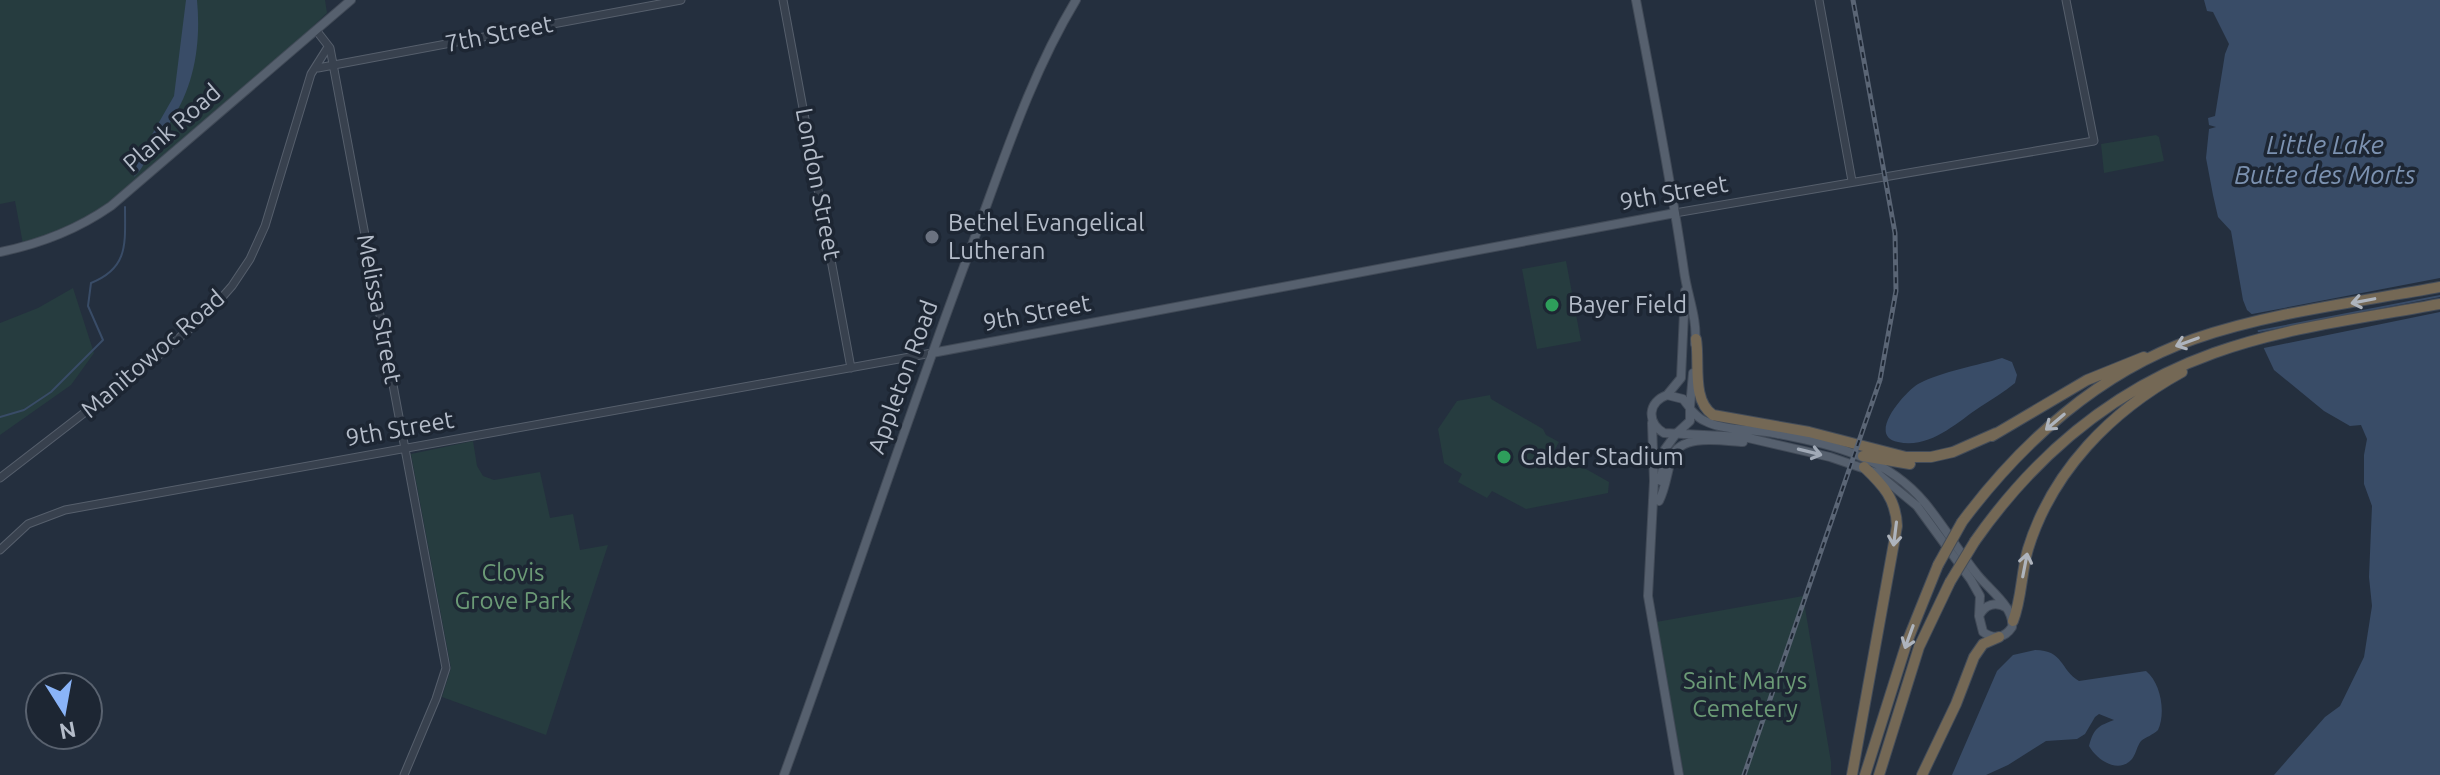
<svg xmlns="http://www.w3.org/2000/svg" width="2440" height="775" viewBox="0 0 2440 775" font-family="Ubuntu,sans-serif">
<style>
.green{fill:#263c3f}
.water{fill:#394c67}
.pier{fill:#242f3e}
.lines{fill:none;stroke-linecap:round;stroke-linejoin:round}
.stream{stroke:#394c67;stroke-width:2}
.minor-casing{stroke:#565f6c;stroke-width:9}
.major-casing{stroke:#414a57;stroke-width:10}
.highway-casing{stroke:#434c59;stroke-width:12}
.minor{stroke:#38414e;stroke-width:7}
.major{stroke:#56606e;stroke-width:8}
.highway{stroke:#746855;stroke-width:10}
.rail-casing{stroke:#5a6575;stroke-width:5}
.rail{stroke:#1d2633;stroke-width:2;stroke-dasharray:6;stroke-linecap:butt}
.highway-bridge-casing{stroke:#434c59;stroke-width:12;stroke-linecap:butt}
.highway-bridge{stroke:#746855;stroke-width:10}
.oneway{stroke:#aeb4bd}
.oneway2{stroke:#a1aab7}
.worship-dot{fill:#6b7280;stroke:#1d2633;stroke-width:3}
.leisure-dot{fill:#2e9e5b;stroke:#1d2633;stroke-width:3}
.labels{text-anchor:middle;stroke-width:7;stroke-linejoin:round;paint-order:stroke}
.street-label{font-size:24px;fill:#b4bcc9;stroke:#1d2633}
.poi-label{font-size:24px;fill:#b4bcc9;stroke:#1d2633;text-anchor:start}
.park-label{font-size:24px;fill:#6b9a76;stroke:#1d2633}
.water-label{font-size:26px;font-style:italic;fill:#7c92b1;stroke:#1d2633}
</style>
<rect width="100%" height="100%" fill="#242f3e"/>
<path class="green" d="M0,0H325L327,13L268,69L116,198L79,222L23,244L15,201L0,204Z
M2156,135L2159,137L2164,161L2104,173L2101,144Z
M1566,261L1581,341L1537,349L1522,269Z
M73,288L94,353L71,385L0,435V323L38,308Z
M1490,395L1491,399L1543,429L1546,435L1559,442L1554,451L1609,482L1608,493L1526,509L1492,491L1487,498L1458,482L1462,474L1444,463L1438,429L1457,401Z
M473,441L477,466L483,476L494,480L540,472L550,518L573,514L580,550L608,545L546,735L442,697L451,668L411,454Z
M1803,596L1831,762V775H1684L1656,622Z"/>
<path class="water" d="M186,0H197C201,42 195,85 171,121C167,128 159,133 155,140C149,152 145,167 134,177L138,159L174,96Z
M2204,0H2440V775H2274L2325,717L2340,706L2364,657L2372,606L2369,577L2372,506L2364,484V455L2367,439L2361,425L2350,426L2324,411L2274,370L2259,338L2255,317L2247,310L2243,300L2231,231L2218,217L2213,195L2206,158L2209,129L2216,127L2209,125L2208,118L2215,116L2225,54L2229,44L2213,12L2207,11Z
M2002,358L2012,362L2017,375L2015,383C2004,392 1992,399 1980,407C1956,423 1930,449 1898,442C1865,436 1907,389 1920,383C1941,372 1979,365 2002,358Z
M2035,650C2064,650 2060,670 2079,681L2146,671C2161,683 2166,713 2158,730C2153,735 2146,737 2141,741C2137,746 2136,754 2132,759C2118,775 2096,759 2089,746C2094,727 2099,726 2114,720L2099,714L2095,717L2085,734L2077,739L2046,741L2008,765L1986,775H1952L1997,671L2013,655Z"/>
<path class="pier" d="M2440,278V295L2254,331L2251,319L2247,315Z
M2440,297V312L2259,349L2254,333Z"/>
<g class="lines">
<path class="stream" d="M0,417L24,410L51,392L103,340L88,306L91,283C129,268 125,243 125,207"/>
<defs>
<path id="minor" d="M783,0L851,368
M1819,0L1852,181
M316,30L330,48L446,668L436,699L404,775
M318,68L681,0
M1675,213L2094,141L2066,0
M0,478L163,352L210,311L232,286L250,259L265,226L311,74L328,47
M0,550L28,524L65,510L932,353"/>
<path id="major" d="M1636,0C1653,90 1671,180 1684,271C1687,295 1698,319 1695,344
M0,252C40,244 78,229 111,206L351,0
M932,353L1675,213
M1667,395L1681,378L1685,291
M1690,407L1693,373
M1691,410C1695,414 1699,419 1705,421C1723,431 1757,429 1778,434C1832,444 1888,458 1925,503C1943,525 1958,550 1976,573C1987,588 2015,607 2012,627C2005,638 1994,640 1983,632L1979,616C1985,604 1996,601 2007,608
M1652,423L1654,481L1648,596L1679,775
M1677,433L1690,421V408L1683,399L1667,395C1648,402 1646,422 1664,433L1744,437L1830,457L1877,473L1917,506L1971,580L1980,596L1979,616
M1661,481L1665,449L1676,434
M1659,501C1666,487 1667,472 1672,457C1681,433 1722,441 1743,442
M784,775C848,599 906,420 972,245C1003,162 1030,76 1076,0"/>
<path id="highway" d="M1696,339C1700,362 1691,400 1713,415L1809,432L1906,457H1931L1953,452L1996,433
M1992,436L2087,380L2144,357
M1863,456L1910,464
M1962,522C2021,443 2099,372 2194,339C2273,312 2359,302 2440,287
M1975,541C2036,454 2113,389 2214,353C2286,327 2365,318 2440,304
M2013,621C2022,598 2021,573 2028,549C2052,471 2111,411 2182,372
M1852,775L1897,526C1896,499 1883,485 1864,467
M1865,775L1907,642L1938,565
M1879,775L1919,647L1950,582
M1922,775L1956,704L1974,657L1983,644L1999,637"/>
</defs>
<use href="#minor" class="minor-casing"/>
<use href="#major" class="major-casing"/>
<use href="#highway" class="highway-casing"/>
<use href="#minor" class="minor"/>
<use href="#major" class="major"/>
<use href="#highway" class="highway"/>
<defs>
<path id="rail" d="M1744,775L1880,380L1896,291L1895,233L1853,0"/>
</defs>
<use href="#rail" class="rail-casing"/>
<use href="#rail" class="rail"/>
<defs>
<path id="highway-bridge" d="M1938,565L1962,522
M1950,582L1975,541"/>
</defs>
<use href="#highway-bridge" class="highway-bridge-casing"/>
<use href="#highway-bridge" class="highway-bridge"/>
</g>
<defs><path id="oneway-shaft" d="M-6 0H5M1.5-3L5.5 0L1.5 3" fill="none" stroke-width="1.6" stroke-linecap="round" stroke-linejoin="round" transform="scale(2)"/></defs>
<g class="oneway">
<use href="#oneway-shaft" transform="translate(2363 301) rotate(169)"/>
<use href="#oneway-shaft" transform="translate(2187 342) rotate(160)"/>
<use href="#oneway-shaft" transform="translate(2055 422) rotate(140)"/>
<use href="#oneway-shaft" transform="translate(1895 534) rotate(97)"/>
<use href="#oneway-shaft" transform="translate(2025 565) rotate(-79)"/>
<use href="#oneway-shaft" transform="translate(1909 637) rotate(110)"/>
</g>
<use class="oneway2" href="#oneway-shaft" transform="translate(1810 452) rotate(14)"/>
<circle class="worship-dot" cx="932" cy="237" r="8"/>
<g class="leisure-dot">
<circle cx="1552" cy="305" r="8"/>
<circle cx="1504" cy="457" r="8"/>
</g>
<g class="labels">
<g class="street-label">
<text transform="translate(499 34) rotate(-11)" y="8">7th Street</text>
<text transform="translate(172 128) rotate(-41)" y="8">Plank Road</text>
<text transform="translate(818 184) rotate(79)" y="8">London Street</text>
<text transform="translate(1674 193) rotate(-10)" y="8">9th Street</text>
<text transform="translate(379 309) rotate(79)" y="8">Melissa Street</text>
<text transform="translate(1037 313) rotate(-11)" y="8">9th Street</text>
<text transform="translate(153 354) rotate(-41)" y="8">Manitowoc Road</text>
<text transform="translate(903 377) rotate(-70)" y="8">Appleton Road</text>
<text transform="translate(400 429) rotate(-10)" y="8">9th Street</text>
</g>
<g class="poi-label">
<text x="948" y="231">Bethel Evangelical<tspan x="948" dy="28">Lutheran</tspan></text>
<text x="1568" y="313">Bayer Field</text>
<text x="1520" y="465">Calder Stadium</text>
</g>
<g class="park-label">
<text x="513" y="581">Clovis<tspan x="513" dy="28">Grove Park</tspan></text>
<text x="1745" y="689">Saint Marys<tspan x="1745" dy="28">Cemetery</tspan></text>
</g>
<g class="water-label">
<text x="2325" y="154">Little Lake<tspan x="2325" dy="30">Butte des Morts</tspan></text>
</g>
</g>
<g transform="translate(64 711) rotate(169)"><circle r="38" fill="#1d2633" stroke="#59626f" stroke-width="2"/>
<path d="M0-6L14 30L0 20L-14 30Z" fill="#8ab4f8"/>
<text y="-12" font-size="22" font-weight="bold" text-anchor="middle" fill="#b4bcc9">N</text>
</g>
</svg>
